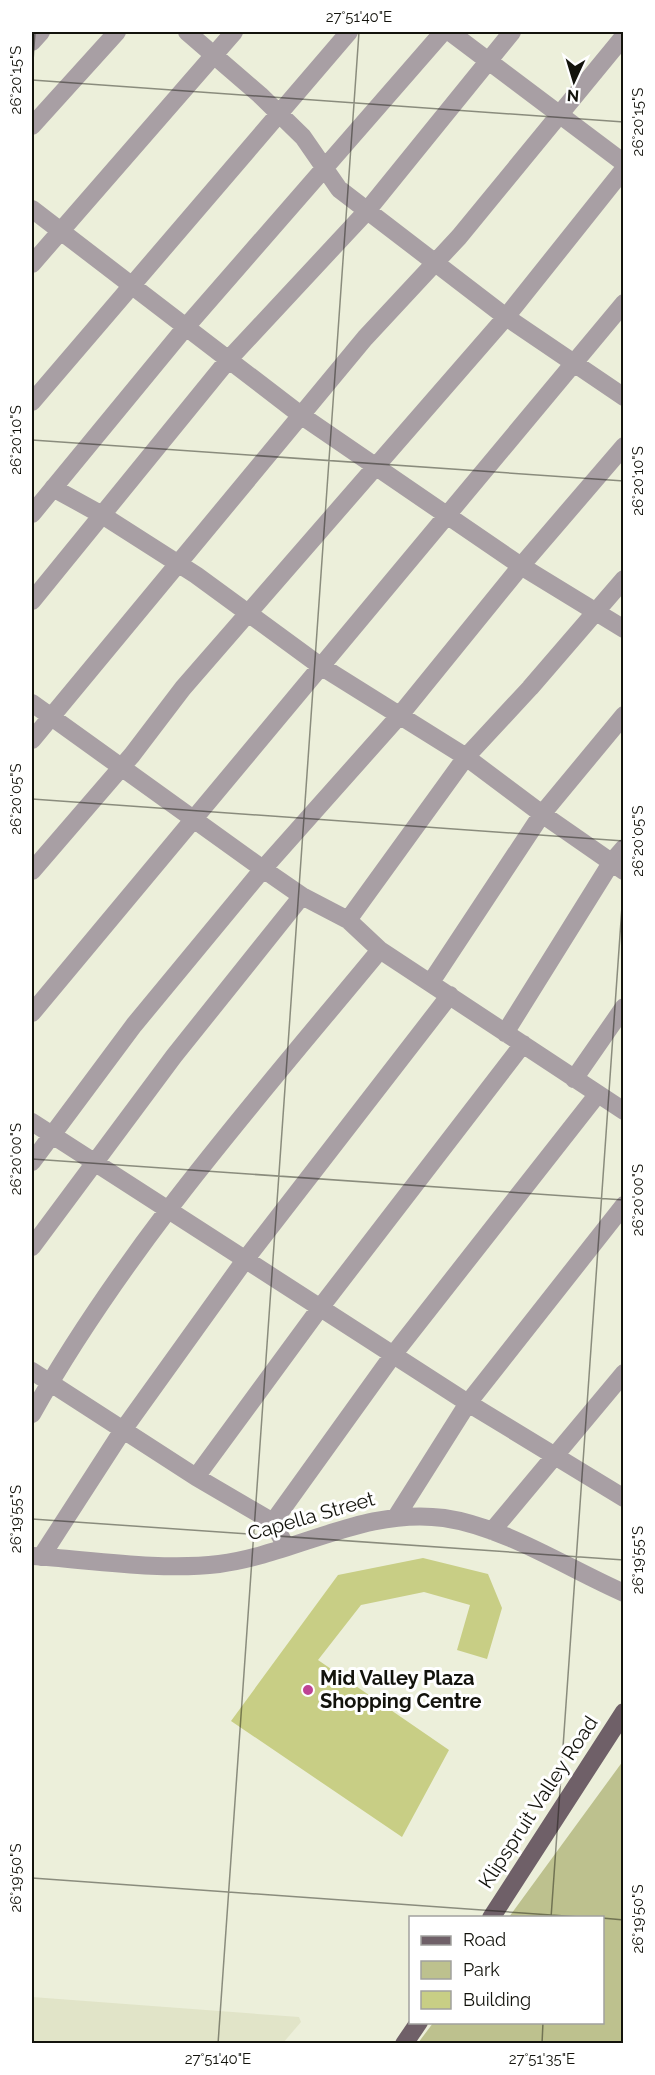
<svg xmlns="http://www.w3.org/2000/svg" width="655" height="2075" viewBox="0 0 655 2075" font-family="Raleway,sans-serif">
<style>
.built{fill:#e1e4c8}
.green{fill:#bdc18e}
.building{fill:#c8ce85}
.lines{fill:none;stroke-linecap:round;stroke-linejoin:round}
.minor{stroke:#a89fa4;stroke-width:18}
.major{stroke:#6f6068;stroke-width:18}
.ticks{fill:none;stroke:#13130c;stroke-width:1.5;stroke-opacity:0.45}
.poi-dot{fill:#be4394;stroke:#fff;stroke-width:2}
.labels{text-anchor:middle;stroke-width:6;stroke-linejoin:round;paint-order:stroke}
.street-label{font-size:20px;fill:#13130c;stroke:#fff}
.poi-label{font-size:20px;font-weight:bold;fill:#13130c;stroke:#fff;text-anchor:start}
.neatline{fill:none;stroke:#13130c;stroke-width:2}
.ticks-label{font-size:15px;text-anchor:middle;fill:#13130c}
</style>
<rect width="100%" height="100%" fill="#ecefda"/>
<path class="built" d="M32,1997L299,2017L301,2022L283,2043H32Z"/>
<path class="green" d="M623,1761V2043H418L433,2023L602,2022V1918L509,1917Z"/>
<path class="building" d="M423,1558L488,1574L502,1608L487,1659L457,1650L470,1605L424,1592L361,1605L318,1660L449,1750L402,1837L231,1721L338,1575Z"/>
<g class="lines">
<path class="minor" d="M187,32L260,95L303,137L339,189L506,317L624,397
M450,32L624,163
M32,42L41,32
M32,126L117,32
M32,209L302,416L521,566L624,629
M32,264L234,32
M32,402L349,32
M53,488L102,515L196,575L319,665L466,757L542,814L624,871
M32,514L185,328L443,32
M32,601L229,359L366,212L512,32
M32,703L263,869L302,896L348,920L380,950L624,1111
M32,740L365,338L459,237L624,36
M32,871L132,755L183,688L506,317L624,169
M348,920L466,757L530,688L624,579
M431,982L542,814L624,715
M32,1013L624,303
M505,1033L611,863L624,848
M574,1079L624,1007
M32,1122L468,1403L624,1498
M32,1162L134,1025L263,869L400,715L521,566L624,446
M32,1247L174,1056L302,896
M32,1371L196,1477L273,1522
M32,1414C127,1245 257,1099 380,950
M196,1477L320,1308L523,1044
M396,1517L468,1403L624,1205
M492,1531L624,1373
M286,1547L273,1522L393,1355L597,1095
M33,1556C92,1560 160,1571 219,1564C295,1554 365,1507 444,1518C505,1527 567,1568 624,1593
M41,1557L123,1430L245,1260L450,995"/>
<path class="major" d="M491,1918L624,1712
M404,2044L419,2022"/>
</g>
<path class="ticks" d="M32,76L35,32M32,80L624,122M32,440L624,481M32,799L624,841M32,1159L624,1200M32,1519L624,1560M32,1878L594,1918M551,1918L624,878M602,1918L624,1920M218,2044L359,32M542,2044L543,2022"/>
<circle class="poi-dot" cx="308" cy="1690" r="6"/>
<g class="labels">
<g class="street-label">
<text transform="translate(311 1516) rotate(-16)" y="7">Capella Street</text>
<text transform="translate(538 1802) rotate(-57)" y="7">Klipspruit Valley Road</text>
</g>
<g class="poi-label">
<text x="320" y="1685">Mid Valley Plaza<tspan x="320" dy="23">Shopping Centre</tspan></text>
</g>
</g>
<rect width="655" height="2075" fill="none" stroke="#ffffff" stroke-width="66"/>
<rect x="409" y="1916" width="195" height="108" fill="#ffffff" stroke="#a1a19e" stroke-width="1.5"/>
<rect x="421" y="1936" width="30" height="9" fill="#6f6068" stroke="#a1a19e" stroke-width="1.5"/>
<text x="463" y="1946" font-size="18" fill="#13130c">Road</text>
<rect x="421" y="1961" width="30" height="18" fill="#bdc18e" stroke="#a1a19e" stroke-width="1.5"/>
<text x="463" y="1976" font-size="18" fill="#13130c">Park</text>
<rect x="421" y="1991" width="30" height="18" fill="#c8ce85" stroke="#a1a19e" stroke-width="1.5"/>
<text x="463" y="2006" font-size="18" fill="#13130c">Building</text>
<g transform="translate(574 81) rotate(184)" stroke="#ffffff" stroke-width="4.5" paint-order="stroke">
<path d="M0-4.5L10 22L0 15L-10 22Z" fill="#13130c"/>
<text y="-9" font-size="16" font-weight="bold" text-anchor="middle" fill="#13130c">N</text>
</g>
<rect x="33" y="33" width="589" height="2009" class="neatline"/>
<g class="ticks-label">
<text x="359" y="22">27°51'40"E</text>
<text transform="translate(16 80) rotate(-90)" y="5">26°20'15"S</text>
<text transform="translate(638 122) rotate(-90)" y="5">26°20'15"S</text>
<text transform="translate(16 440) rotate(-90)" y="5">26°20'10"S</text>
<text transform="translate(638 481) rotate(-90)" y="5">26°20'10"S</text>
<text transform="translate(16 799) rotate(-90)" y="5">26°20'05"S</text>
<text transform="translate(638 841) rotate(-90)" y="5">26°20'05"S</text>
<text transform="translate(16 1159) rotate(-90)" y="5">26°20'00"S</text>
<text transform="translate(638 1200) rotate(-90)" y="5">26°20'00"S</text>
<text transform="translate(16 1519) rotate(-90)" y="5">26°19'55"S</text>
<text transform="translate(638 1560) rotate(-90)" y="5">26°19'55"S</text>
<text transform="translate(16 1878) rotate(-90)" y="5">26°19'50"S</text>
<text transform="translate(638 1919) rotate(-90)" y="5">26°19'50"S</text>
<text x="218" y="2064">27°51'40"E</text>
<text x="542" y="2064">27°51'35"E</text>
</g>
</svg>
